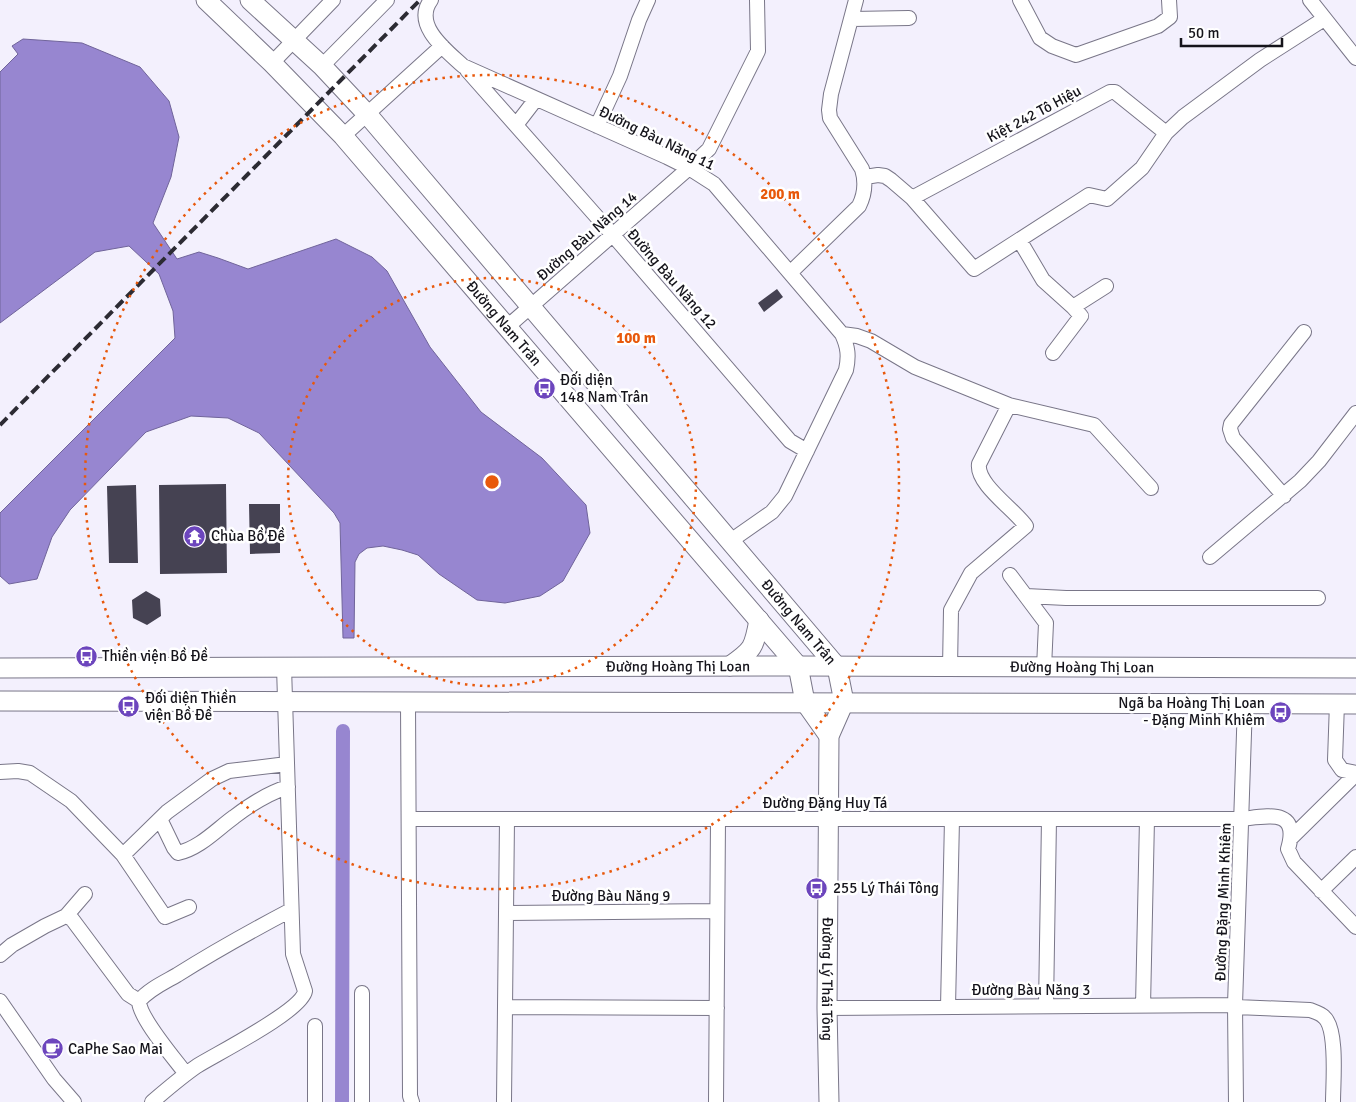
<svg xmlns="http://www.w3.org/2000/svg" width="1356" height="1102" viewBox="0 0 1356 1102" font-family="Signika,sans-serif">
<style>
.water{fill:#9786d0;stroke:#70649a}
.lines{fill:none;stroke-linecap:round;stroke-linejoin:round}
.canal{stroke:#9786d0;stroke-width:14}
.building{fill:#454252}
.street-casing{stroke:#797688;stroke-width:16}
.secondary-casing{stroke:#797688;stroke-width:21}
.street{stroke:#fff;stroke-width:14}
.secondary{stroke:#fff;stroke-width:19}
.rail{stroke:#2c2b33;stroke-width:4;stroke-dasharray:10 5;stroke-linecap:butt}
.ring{fill:none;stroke:#e8590c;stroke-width:2.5;stroke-dasharray:2.5 5}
.labels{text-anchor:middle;stroke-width:5;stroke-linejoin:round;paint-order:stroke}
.street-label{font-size:15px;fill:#15141b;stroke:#fff}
.poi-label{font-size:15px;fill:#15141b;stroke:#fff;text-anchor:start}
.centre{fill:#e8590c;stroke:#fff;stroke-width:2.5}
.ring-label{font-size:15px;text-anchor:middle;font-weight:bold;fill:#e8590c;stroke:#fff;stroke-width:5;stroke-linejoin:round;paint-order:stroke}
</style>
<rect width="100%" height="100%" fill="#f3f0fd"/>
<path class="water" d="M23,39L82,43L140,67L169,101L179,137L171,177L153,223L177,259L199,252L218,258L248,269L336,239L372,257L387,271L430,347L481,412L542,458L586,505L590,533L563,581L540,596L505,603L477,600L439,574L418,555L402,550L383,546L367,548L359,554L355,562L354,638H343L340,523L334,513L259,433L228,418L191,416L146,432L70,510L52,537L37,579L9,584L0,576V513L175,338L173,311L159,274L129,246L95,252L0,323V72L18,54L12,46Z"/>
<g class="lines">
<path class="canal" d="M342,1102L343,731"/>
</g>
<path class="building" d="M777,289L783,297L764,312L758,303Z
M226,484L227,573L160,574L159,485Z
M136,485L138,563H109L107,486Z
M249,504H280V553L250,554Z
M146,591L160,599L161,616L147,625L133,618L132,600Z"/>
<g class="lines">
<defs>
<path id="street" d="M431,0C412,25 447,51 463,66L667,157L689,168L714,184L842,334C848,347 849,356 846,370L785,496L772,512L729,542
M1020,0L1040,38L1052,46L1076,55L1158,26L1170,17L1169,0
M1310,0L1356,58
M852,19L909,18
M272,63L333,0
M322,66L387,0
M467,70L612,234L790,441L807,451
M516,125L536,99
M597,126L620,76L639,20L648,0
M343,136L442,46
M865,177L878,175L885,176L891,180L912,198L974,269L1089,195L1107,199L1142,168L1166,133L1183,117L1260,60L1324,19
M912,198L1110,92H1115L1166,133
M1020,241L1043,280L1073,307L1081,316L1053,353
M790,273L859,206C865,194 866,182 862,169L830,118L829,110L831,94L856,0
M1073,307L1106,286
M506,328L689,168L709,149L758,51L757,0
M842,334L857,336L871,341L915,367L1009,405L1094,425L1151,488
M1284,496L1233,438L1230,429L1231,424L1304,332
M1210,557L1300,481L1319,461L1356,413
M1010,575L1046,623L1044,668
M1026,596L1066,598H1318
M950,668L951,610L971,573L1026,526C1014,509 976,484 979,464L1009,405
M408,702L410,1096L412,1102
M1337,703L1335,760L1342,770L1356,773
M0,772L18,771L30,773L71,801L123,855L165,917L189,907
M160,819L174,848L178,853C200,848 216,830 234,817C251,804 268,793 288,787
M409,819H1242C1268,816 1300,808 1288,849L1294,862L1356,927
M1291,838L1356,774
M123,855L167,812L212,779L229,771L287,764
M1321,891L1356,857
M506,913L717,911
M66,916L85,894
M0,955L12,945L45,926L66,916L72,919L128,994L139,1001
M0,1001L54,1079L74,1102
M1046,1006L1049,819
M1143,1006L1147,819
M505,1007L717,1008
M948,1007L952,819
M1236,1007L1310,1010C1315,1012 1320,1013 1324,1017C1338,1029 1333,1083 1333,1102
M827,1008L1235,1005
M186,1074C175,1059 139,1018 139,1001C149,989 165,982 177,975C215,951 253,930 291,910
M152,1102C166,1090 181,1077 197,1066C216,1054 302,1011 305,991L293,954L284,667
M315,1102V1026
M362,1102V993
M504,1102L507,819
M716,1102L718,819
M1236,1102L1235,1005L1245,703"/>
<g id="secondary">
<path id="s1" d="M206,0L272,63L343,136L798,666L805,702L829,736"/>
<path id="s2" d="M250,0L322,66L367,114L837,667L844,702L829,736L827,1008L829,1102"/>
<path d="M730,666C753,650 754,648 759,620"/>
<path id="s3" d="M0,668L798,666L1356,668"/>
<path d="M0,701L1356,704"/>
</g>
</defs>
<use href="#street" class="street-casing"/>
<use href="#secondary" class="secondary-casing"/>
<use href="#street" class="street"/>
<use href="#secondary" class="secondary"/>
<path class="rail" d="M0,425L420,0"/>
</g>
<g class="ring">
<circle cx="492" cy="482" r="204"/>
<circle cx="492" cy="482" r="407"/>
</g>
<defs>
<symbol id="bus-disc" viewBox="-11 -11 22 22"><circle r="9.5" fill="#6c45bd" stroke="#fff"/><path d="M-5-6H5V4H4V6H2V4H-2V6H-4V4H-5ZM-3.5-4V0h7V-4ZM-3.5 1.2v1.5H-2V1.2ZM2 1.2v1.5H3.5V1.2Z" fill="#fff"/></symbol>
<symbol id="temple-disc" viewBox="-11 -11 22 22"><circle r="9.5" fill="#6c45bd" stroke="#fff"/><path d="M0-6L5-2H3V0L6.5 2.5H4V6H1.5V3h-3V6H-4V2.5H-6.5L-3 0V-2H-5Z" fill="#fff"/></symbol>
<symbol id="cafe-disc" viewBox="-11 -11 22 22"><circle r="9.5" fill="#6c45bd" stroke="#fff"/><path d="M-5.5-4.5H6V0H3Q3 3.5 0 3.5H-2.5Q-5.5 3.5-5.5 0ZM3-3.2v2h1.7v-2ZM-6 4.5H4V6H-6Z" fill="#fff"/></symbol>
</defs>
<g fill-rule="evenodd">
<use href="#bus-disc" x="532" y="376" width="25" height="25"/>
<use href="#temple-disc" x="182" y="524" width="25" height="25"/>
<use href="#bus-disc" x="74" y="644" width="25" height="25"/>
<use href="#bus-disc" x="116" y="694" width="25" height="25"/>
<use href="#bus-disc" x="1268" y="700" width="25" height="25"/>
<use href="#bus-disc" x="804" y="876" width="25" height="25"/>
<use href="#cafe-disc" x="40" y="1036" width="25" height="25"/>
</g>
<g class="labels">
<g class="street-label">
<text transform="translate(1034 114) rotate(-28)" y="5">Kiệt 242 Tô Hiệu</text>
<text transform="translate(657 138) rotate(26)" y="5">Đường Bàu Năng 11</text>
<text transform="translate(587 236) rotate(-41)" y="5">Đường Bàu Năng 14</text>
<text transform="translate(672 279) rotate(49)" y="5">Đường Bàu Năng 12</text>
<text dy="5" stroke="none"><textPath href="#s1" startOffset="440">Đường Nam Trân</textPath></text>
<text dy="5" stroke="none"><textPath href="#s2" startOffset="830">Đường Nam Trân</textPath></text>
<text dy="5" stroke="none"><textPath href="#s3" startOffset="678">Đường Hoàng Thị Loan</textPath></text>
<text dy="5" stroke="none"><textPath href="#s3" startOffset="1082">Đường Hoàng Thị Loan</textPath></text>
<text x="825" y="808">Đường Đặng Huy Tá</text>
<text x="611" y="901">Đường Bàu Năng 9</text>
<text transform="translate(1223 902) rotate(-88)" y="5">Đường Đặng Minh Khiêm</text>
<text dy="5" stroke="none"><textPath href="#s2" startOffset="1205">Đường Lý Thái Tông</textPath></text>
<text x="1031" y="995">Đường Bàu Năng 3</text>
</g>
<g class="poi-label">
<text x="560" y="385">Đối diện<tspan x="560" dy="17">148 Nam Trân</tspan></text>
<text x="211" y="541">Chùa Bồ Đề</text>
<text x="102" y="661">Thiền viện Bồ Đề</text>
<text x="145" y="703">Đối diện Thiền<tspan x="145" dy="17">viện Bồ Đề</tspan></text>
<text x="1265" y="708" text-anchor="end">Ngã ba Hoàng Thị Loan<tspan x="1265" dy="17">- Đặng Minh Khiêm</tspan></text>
<text x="833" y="893">255 Lý Thái Tông</text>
<text x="68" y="1054">CaPhe Sao Mai</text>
</g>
</g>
<circle cx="492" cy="482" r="8" class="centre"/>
<g class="ring-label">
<text x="780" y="199">200 m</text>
<text x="636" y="343">100 m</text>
</g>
<path d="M1181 38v8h101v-8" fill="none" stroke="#15141b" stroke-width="2.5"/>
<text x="1188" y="38" font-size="15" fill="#15141b" stroke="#ffffff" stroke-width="4" paint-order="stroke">50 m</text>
</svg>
